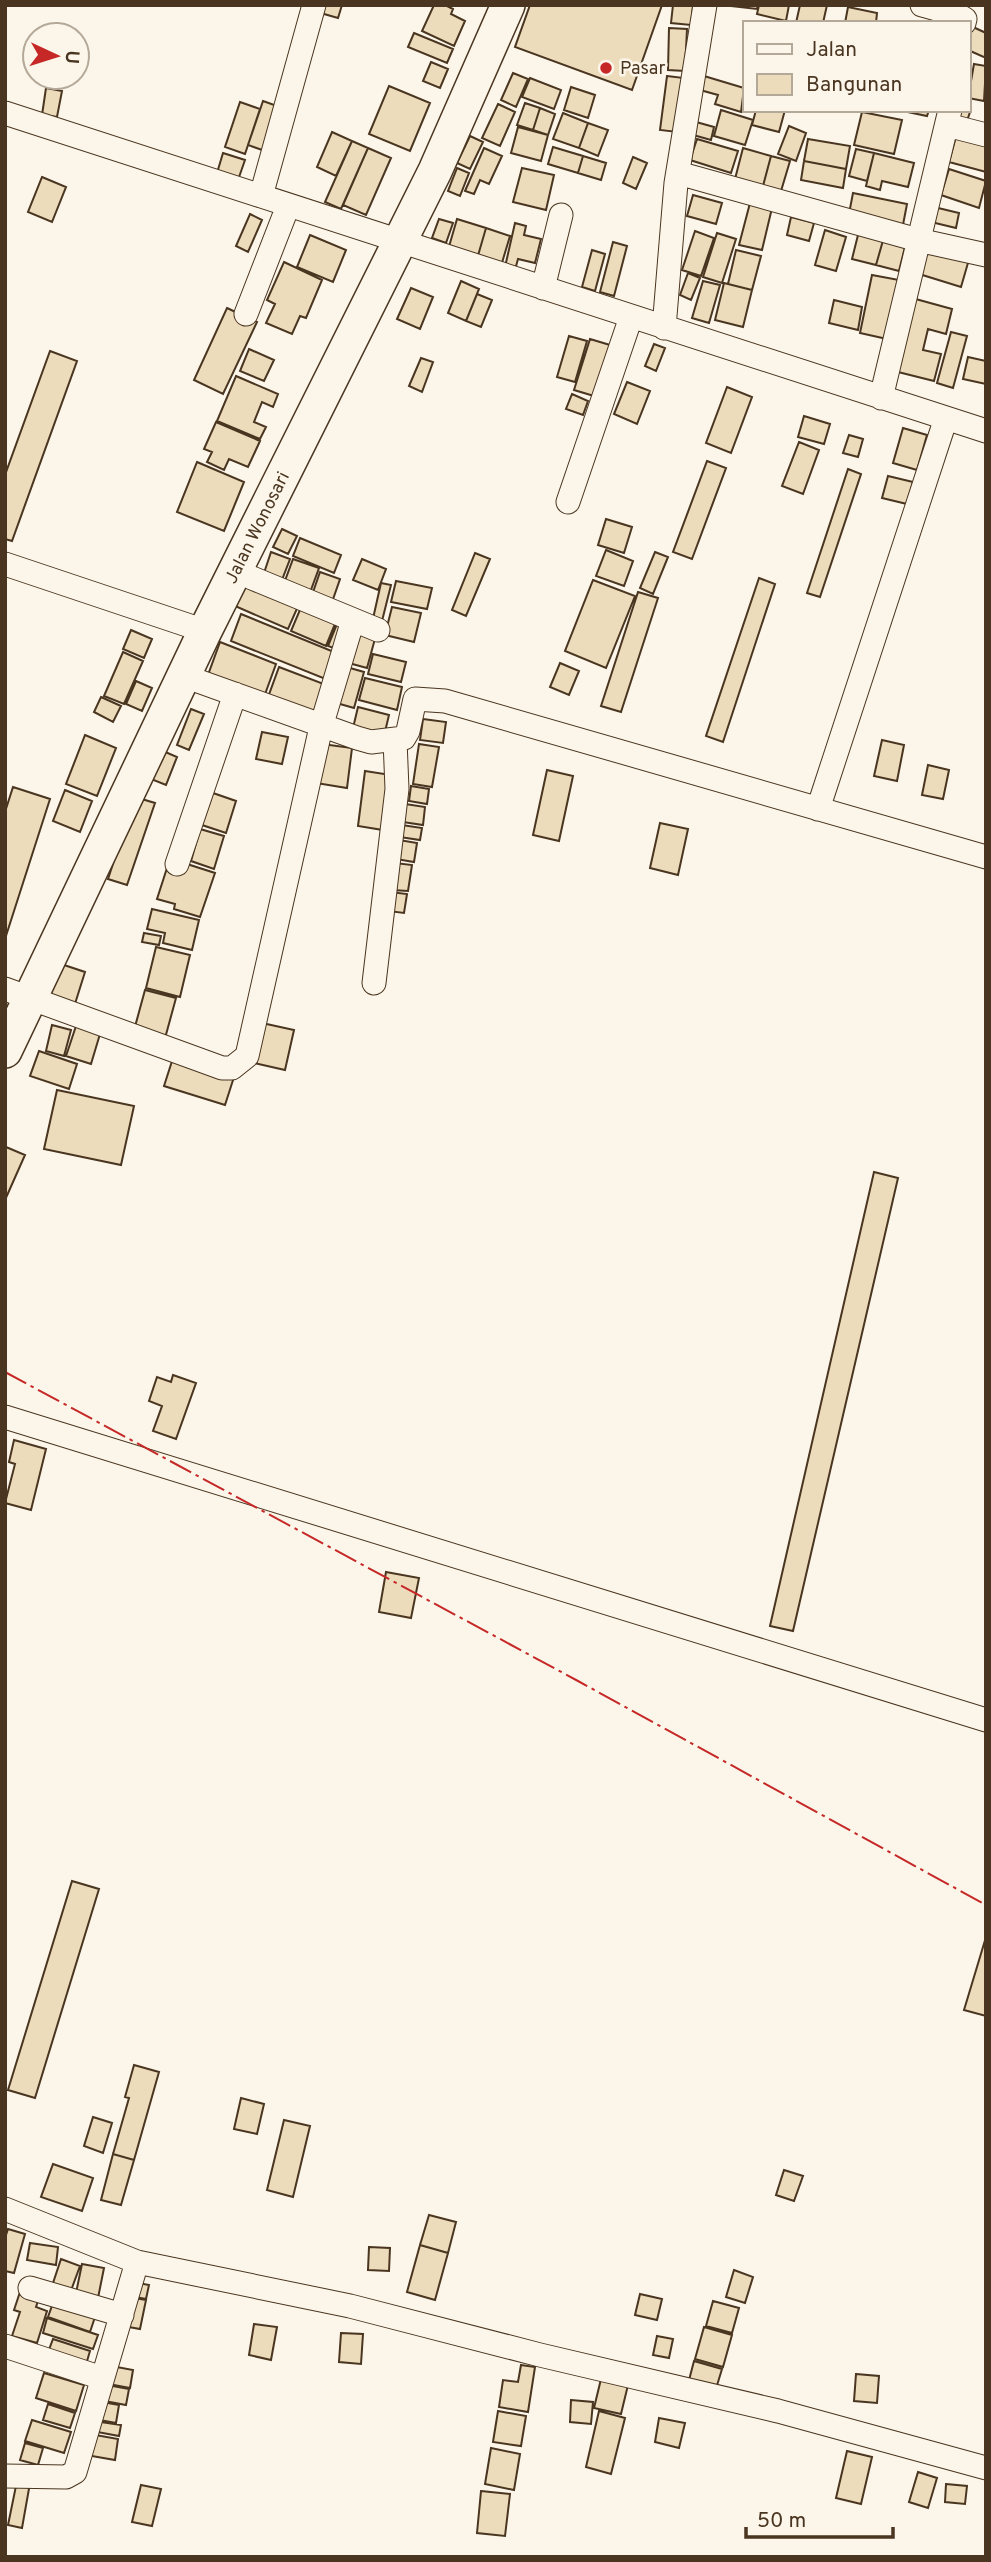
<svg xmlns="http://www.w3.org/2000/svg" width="991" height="2562" viewBox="0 0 991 2562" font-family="Overpass,sans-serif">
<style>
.building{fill:#ecdcbc;stroke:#4a3520;stroke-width:2}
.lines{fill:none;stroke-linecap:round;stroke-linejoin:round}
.minor-casing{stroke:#4a3520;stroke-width:25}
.highway-casing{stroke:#4a3520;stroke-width:36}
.minor{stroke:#fbf6e9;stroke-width:23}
.highway{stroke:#fbf6e9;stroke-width:33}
.power{stroke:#c62828;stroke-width:2;stroke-dasharray:24 5 3.5 5;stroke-linecap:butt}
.poi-dot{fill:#c62828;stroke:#fbf6e9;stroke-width:2.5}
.labels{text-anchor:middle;stroke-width:5;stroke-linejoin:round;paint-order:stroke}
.poi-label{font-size:18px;fill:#4a3520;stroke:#fbf6e9;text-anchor:start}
.street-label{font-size:18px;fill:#4a3520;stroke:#fbf6e9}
</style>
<rect width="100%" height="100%" fill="#fbf6e9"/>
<path class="building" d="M319,5H342L338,18L317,12Z
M434,5H445L453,9L451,14L465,21L454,46L422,31Z
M530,5H662L632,90L515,47Z
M673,5L693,6L691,25L671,23Z
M722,5H758L757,9Z
M759,5H789L786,21L757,14Z
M800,5H827L823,23H796Z
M848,7L877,13L876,23H845Z
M973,27L986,33V58L968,50V39Z
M669,28L687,29L685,71L668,70Z
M414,33L453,49L447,63L408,47Z
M431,62L448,69L440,88L423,81Z
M974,64L986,66L984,101L968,98Z
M513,73L528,79L516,107L501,100Z
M667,76L684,78L677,132L660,130Z
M704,76L744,88L741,112L715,104L718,95L700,90Z
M530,78L561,90L554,109L522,97Z
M389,86L430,103L410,151L369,134Z
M571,87L595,95L588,118L564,110Z
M46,88L62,91L57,117L42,115Z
M263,101L280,107L265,151L248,145Z
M240,102L260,109L245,154L225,147Z
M525,103L540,108L533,130L517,125Z
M498,104L515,112L500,146L482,138Z
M540,108L555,114L548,135L533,130Z
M721,110L753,120L745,145L714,136Z
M756,110H785L779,132L752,125Z
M898,110H929L927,116Z
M953,110L970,112L966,124Z
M862,112L902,120L894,154L854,145Z
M563,113L588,123L579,148L553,139Z
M689,120L714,127L711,140L686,133Z
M588,123L608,130L598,156L579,148Z
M789,126L806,133L796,161L778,154Z
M518,127L548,135L541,161L511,153Z
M332,132L352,141L336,176L317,167Z
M957,133L986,140V172L949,162Z
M470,136L483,142L470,169L457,163Z
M697,139L738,151L731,173L690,160Z
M808,139L850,146L846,169L804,161Z
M352,141L368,148L341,209L325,202Z
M553,147L583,156L578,173L548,164Z
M368,148L391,158L366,215L343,205Z
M484,148L502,156L489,184L480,180L474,194L465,191Z
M743,148L771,156L763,186L735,179Z
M856,149L874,153L867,181L849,176Z
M223,153L245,160L238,180L217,173Z
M874,153L914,163L908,187L882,181L880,190L866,186Z
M583,156L606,163L601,180L578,173Z
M771,156L790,161L781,191L763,186Z
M633,157L647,163L636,189L623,183Z
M804,161L846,169L843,188L801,180Z
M457,168L469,173L460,196L448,191Z
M522,168L554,175L546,210L513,202Z
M949,169L986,181L979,208L941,195Z
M42,177L66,187L52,222L28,212Z
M853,193L907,204L902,230L848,219Z
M693,195L722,203L716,224L687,216Z
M750,203L772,208L762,250L739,245Z
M934,207L959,213L956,228L931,222Z
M250,214L262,220L248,252L236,246Z
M791,217L814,223L809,241L787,235Z
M439,219L453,223L446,243L432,238Z
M457,219L486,228L477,259L448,250Z
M515,223L526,226L524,235L541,239L535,263L518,259L515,270L505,267Z
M486,228L510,236L501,266L477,259Z
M825,230L846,237L836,271L815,265Z
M695,231L714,238L701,276L682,270Z
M859,231L884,237L876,265L852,259Z
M717,233L736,239L722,283L703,277Z
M310,235L346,250L333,282L297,267Z
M884,237L906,243L899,271L876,265Z
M613,242L627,246L614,296L600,292Z
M925,242L970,256L961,287L916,273Z
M592,250L605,254L595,291L582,287Z
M736,250L761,256L752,290L728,284Z
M284,262L322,280L306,318L300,316L292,334L266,323L275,304L267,300Z
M688,273L700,278L691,300L680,295Z
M872,275L899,280L887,339L860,333Z
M461,281L479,289L466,321L448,313Z
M703,281L720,285L709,323L692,318Z
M724,283L752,290L743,327L715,320Z
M411,288L433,297L420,329L397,319Z
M477,294L492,300L481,327L466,321Z
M912,298L952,309L946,334L928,329L923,350L941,354L934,381L894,371Z
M834,300L862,307L858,330L829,323Z
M227,308L257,322L223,394L194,380Z
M951,332L967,336L953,388L937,383Z
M569,336L587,341L575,382L557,377Z
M590,339L610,345L594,396L574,390Z
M654,344L665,348L656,371L645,366Z
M249,349L274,360L264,381L240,371Z
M50,351L77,361L12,541L5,539V475Z
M968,357L986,361V384L963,379Z
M421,358L433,362L422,392L409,386Z
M236,376L278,394L273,407L262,402L254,422L266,427L260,439L217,421Z
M627,382L650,391L637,424L614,414Z
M727,387L752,397L731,453L706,443Z
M572,394L588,401L583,415L566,409Z
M804,416L830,424L824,444L798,437Z
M216,422L260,441L248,467L229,459L224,470L207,462L212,452L204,449Z
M903,428L927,435L917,470L893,463Z
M849,435L863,439L858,457L843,453Z
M799,442L819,450L803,494L782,486Z
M707,461L726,468L692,559L673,552Z
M197,462L244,482L224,531L177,512Z
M848,469L861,474L820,597L807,593Z
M888,476L913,482L907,504L882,498Z
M606,519L632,527L624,553L598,545Z
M282,529L297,536L288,554L273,547Z
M300,538L341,555L334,573L293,556Z
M606,550L633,561L624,586L596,576Z
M271,552L290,559L280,585L262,579Z
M655,552L668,557L653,594L640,588Z
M475,553L490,559L466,616L452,610Z
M293,559L319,568L308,598L282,589Z
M362,559L386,569L378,590L353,580Z
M320,572L340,579L331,605L311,598Z
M759,578L775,584L723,742L706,736Z
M593,580L635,596L606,668L565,651Z
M246,581L299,604L288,629L235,606Z
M396,581L432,588L427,609L391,602Z
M381,583L391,585L381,625L372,623Z
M638,592L658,598L621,712L601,706Z
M302,605L337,619L326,646L291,631Z
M392,607L421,613L414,642L385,635Z
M241,614L339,654L328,680L231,641Z
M339,619L350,624L339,650L328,646Z
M354,629L376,635L367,668L345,662Z
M131,630L152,639L144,658L123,649Z
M220,642L276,664L264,697L208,675Z
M123,652L143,661L124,704L104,696Z
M373,654L406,662L401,682L368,674Z
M560,663L579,671L569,695L550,687Z
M343,666L364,672L354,708L333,702Z
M279,667L329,686L317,718L267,700Z
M365,678L402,687L397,710L359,700Z
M136,681L152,688L142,711L126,704Z
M101,697L121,706L113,722L94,712Z
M358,707L389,715L384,736L353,728Z
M191,709L204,714L189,750L177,745Z
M423,719L446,722L443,743L420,740Z
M262,732L288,737L282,764L256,759Z
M85,735L116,748L97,796L66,784Z
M882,740L904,745L897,781L874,776Z
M322,744L352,748L347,788L316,783Z
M419,744L439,747L432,787L413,784Z
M163,751L177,757L166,785L151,779Z
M928,765L949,770L943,799L922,795Z
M547,770L573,776L559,841L533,835Z
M365,771L391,775L383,830L358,826Z
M411,786L429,789L427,804L409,801Z
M13,787L50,799L5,939V812Z
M65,790L92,801L80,832L53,821Z
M213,793L236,801L226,833L202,825Z
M135,797L155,803L127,885L108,879Z
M399,803L425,807L423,825L396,821Z
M660,823L688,829L678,875L650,868Z
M395,824L422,828L420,840L393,836Z
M200,829L224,836L214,869L191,861Z
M399,840L417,843L414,862L396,859Z
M395,863L412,865L408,891L392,890Z
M187,864L215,873L200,917L174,909L175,904L157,899L167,868L184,873Z
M390,892L407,894L404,913L388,911Z
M152,909L199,920L192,950L163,943L165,933L147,929Z
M144,933L161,936L159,945L142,942Z
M156,947L190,955L180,997L146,988Z
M58,963L85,972L74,1007L47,998Z
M145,990L176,998L164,1042L133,1034Z
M262,1023L294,1030L285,1070L254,1063Z
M52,1025L71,1030L64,1056L46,1051Z
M76,1026L100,1034L91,1064L66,1056Z
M39,1051L77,1064L69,1089L30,1076Z
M173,1058L234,1077L225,1105L164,1086Z
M57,1090L134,1106L121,1165L44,1149Z
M6,1147L25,1155L5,1200V1149Z
M874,1172L898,1178L793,1631L770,1626Z
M173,1375L196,1383L176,1439L153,1431L162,1406L149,1401L157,1377L171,1382Z
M14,1440L46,1449L31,1510L5,1503L15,1464L9,1462Z
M386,1572L419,1578L411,1618L379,1612Z
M72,1881L99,1889L35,2098L8,2090Z
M986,1937V2016L964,2010Z
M134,2065L159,2072L134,2160L113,2154L129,2098L125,2097Z
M241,2098L264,2104L257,2134L234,2129Z
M93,2117L112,2123L103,2153L84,2146Z
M284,2120L310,2126L293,2197L267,2190Z
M113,2154L134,2160L121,2205L101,2200Z
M53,2164L93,2178L82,2211L41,2197Z
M784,2170L803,2176L794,2201L776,2195Z
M429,2215L456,2222L448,2253L420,2245Z
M8,2229L25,2234L14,2273L5,2271V2238Z
M30,2243L58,2247L56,2265L27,2260Z
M420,2245L448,2253L435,2300L407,2292Z
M369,2247L390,2248L389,2271L368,2270Z
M61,2259L80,2266L69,2296L51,2289Z
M82,2264L104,2268L98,2298L76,2293Z
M734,2270L753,2277L745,2303L726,2297Z
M133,2282L149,2285L146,2299L130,2296Z
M21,2289L40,2295L36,2307L47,2311L37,2343L12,2336L20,2312L14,2310Z
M640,2294L662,2299L657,2320L635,2315Z
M129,2297L146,2300L140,2329L123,2326Z
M713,2301L739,2308L732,2333L706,2326Z
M53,2303L95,2317L90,2332L48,2317Z
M47,2318L98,2335L93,2349L43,2333Z
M254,2324L277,2327L271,2360L249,2355Z
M704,2327L732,2335L723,2367L695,2359Z
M341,2333L363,2334L361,2364L339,2362Z
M657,2336L673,2339L669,2358L653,2355Z
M53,2339L90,2351L85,2368L47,2355Z
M694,2361L722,2369L715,2392L688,2384Z
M106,2365L133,2370L130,2388L103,2383Z
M521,2365L535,2367L528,2412L499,2407L503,2380L518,2382Z
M44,2373L84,2385L76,2411L36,2398Z
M856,2374L879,2376L877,2403L854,2401Z
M601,2379L628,2385L621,2414L594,2408Z
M102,2384L129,2389L126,2405L99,2400Z
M571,2400L593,2402L591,2424L570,2422Z
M97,2401L119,2405L116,2423L94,2419Z
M48,2404L75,2413L70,2428L43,2420Z
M498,2411L526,2416L521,2446L493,2442Z
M599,2411L625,2418L611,2474L586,2467Z
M659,2418L685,2423L679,2448L655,2442Z
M32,2420L71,2432L64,2453L25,2441Z
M94,2421L121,2425L119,2436L92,2431Z
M90,2434L118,2439L115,2460L86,2455Z
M25,2443L43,2448L38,2465L20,2460Z
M491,2448L520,2454L514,2490L485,2484Z
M847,2451L872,2457L861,2504L836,2498Z
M918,2472L937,2478L928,2508L909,2502Z
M17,2481L30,2483L22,2528L8,2525Z
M946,2484L967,2486L965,2504L945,2502Z
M141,2485L161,2489L152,2526L132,2522Z
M481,2491L510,2494L505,2536L477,2533Z"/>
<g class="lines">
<defs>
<path id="minor" d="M922,5L958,15L965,19L964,23
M5,113L986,431
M947,125L986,135
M678,173L918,240L986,255
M261,196L314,5
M543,288L561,215
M246,314L288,206
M664,328L676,183L705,5
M881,398L950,110
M568,502L631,317
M5,564L205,631
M235,569L252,578L378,630
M184,676L357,738L371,742L404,738L408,731L415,699L445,701L986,857
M818,809L946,418
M177,864L235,694
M374,983L397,789L395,740
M5,989L222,1068H232L247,1056L321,727L353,620
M5,1417L986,1720
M5,2209L137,2262L350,2306L540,2355L778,2411L986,2468
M30,2288L122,2315
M5,2346L102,2378
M5,2476L66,2477L75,2472L137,2262"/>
<g id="highway">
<path id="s1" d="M5,1051L205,631L435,171L508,5"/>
</g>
</defs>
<use href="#minor" class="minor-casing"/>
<use href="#highway" class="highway-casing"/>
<use href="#minor" class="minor"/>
<use href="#highway" class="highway"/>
<path class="power" d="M5,1372L578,1681L986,1905"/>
</g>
<circle class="poi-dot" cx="606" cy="68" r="7"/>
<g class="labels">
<g class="poi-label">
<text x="620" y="74">Pasar</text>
</g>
<g class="street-label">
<text dy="6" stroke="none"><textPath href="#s1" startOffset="581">Jalan Wonosari</textPath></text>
</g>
</g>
<rect width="991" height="2562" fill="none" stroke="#4a3520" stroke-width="14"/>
<rect x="743" y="21" width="228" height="91" fill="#fbf6e9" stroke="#b4a999" stroke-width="2"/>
<rect x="757" y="44" width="35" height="10" fill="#fbf6e9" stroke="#b4a999" stroke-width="2"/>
<text x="806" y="56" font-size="21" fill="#4a3520">Jalan</text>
<rect x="757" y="74" width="35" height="21" fill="#ecdcbc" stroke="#b4a999" stroke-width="2"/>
<text x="806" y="91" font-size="21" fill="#4a3520">Bangunan</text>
<g transform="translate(56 56) rotate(94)"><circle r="33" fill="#fbf6e9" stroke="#b4a999" stroke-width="2"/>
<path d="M0-5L12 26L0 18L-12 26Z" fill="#c62828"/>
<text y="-10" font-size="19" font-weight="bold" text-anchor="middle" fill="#4a3520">U</text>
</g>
<path d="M746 2527v10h147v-10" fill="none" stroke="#4a3520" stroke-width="3.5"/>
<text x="757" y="2527" font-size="21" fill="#4a3520" stroke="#fbf6e9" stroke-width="5" paint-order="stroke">50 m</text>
</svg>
